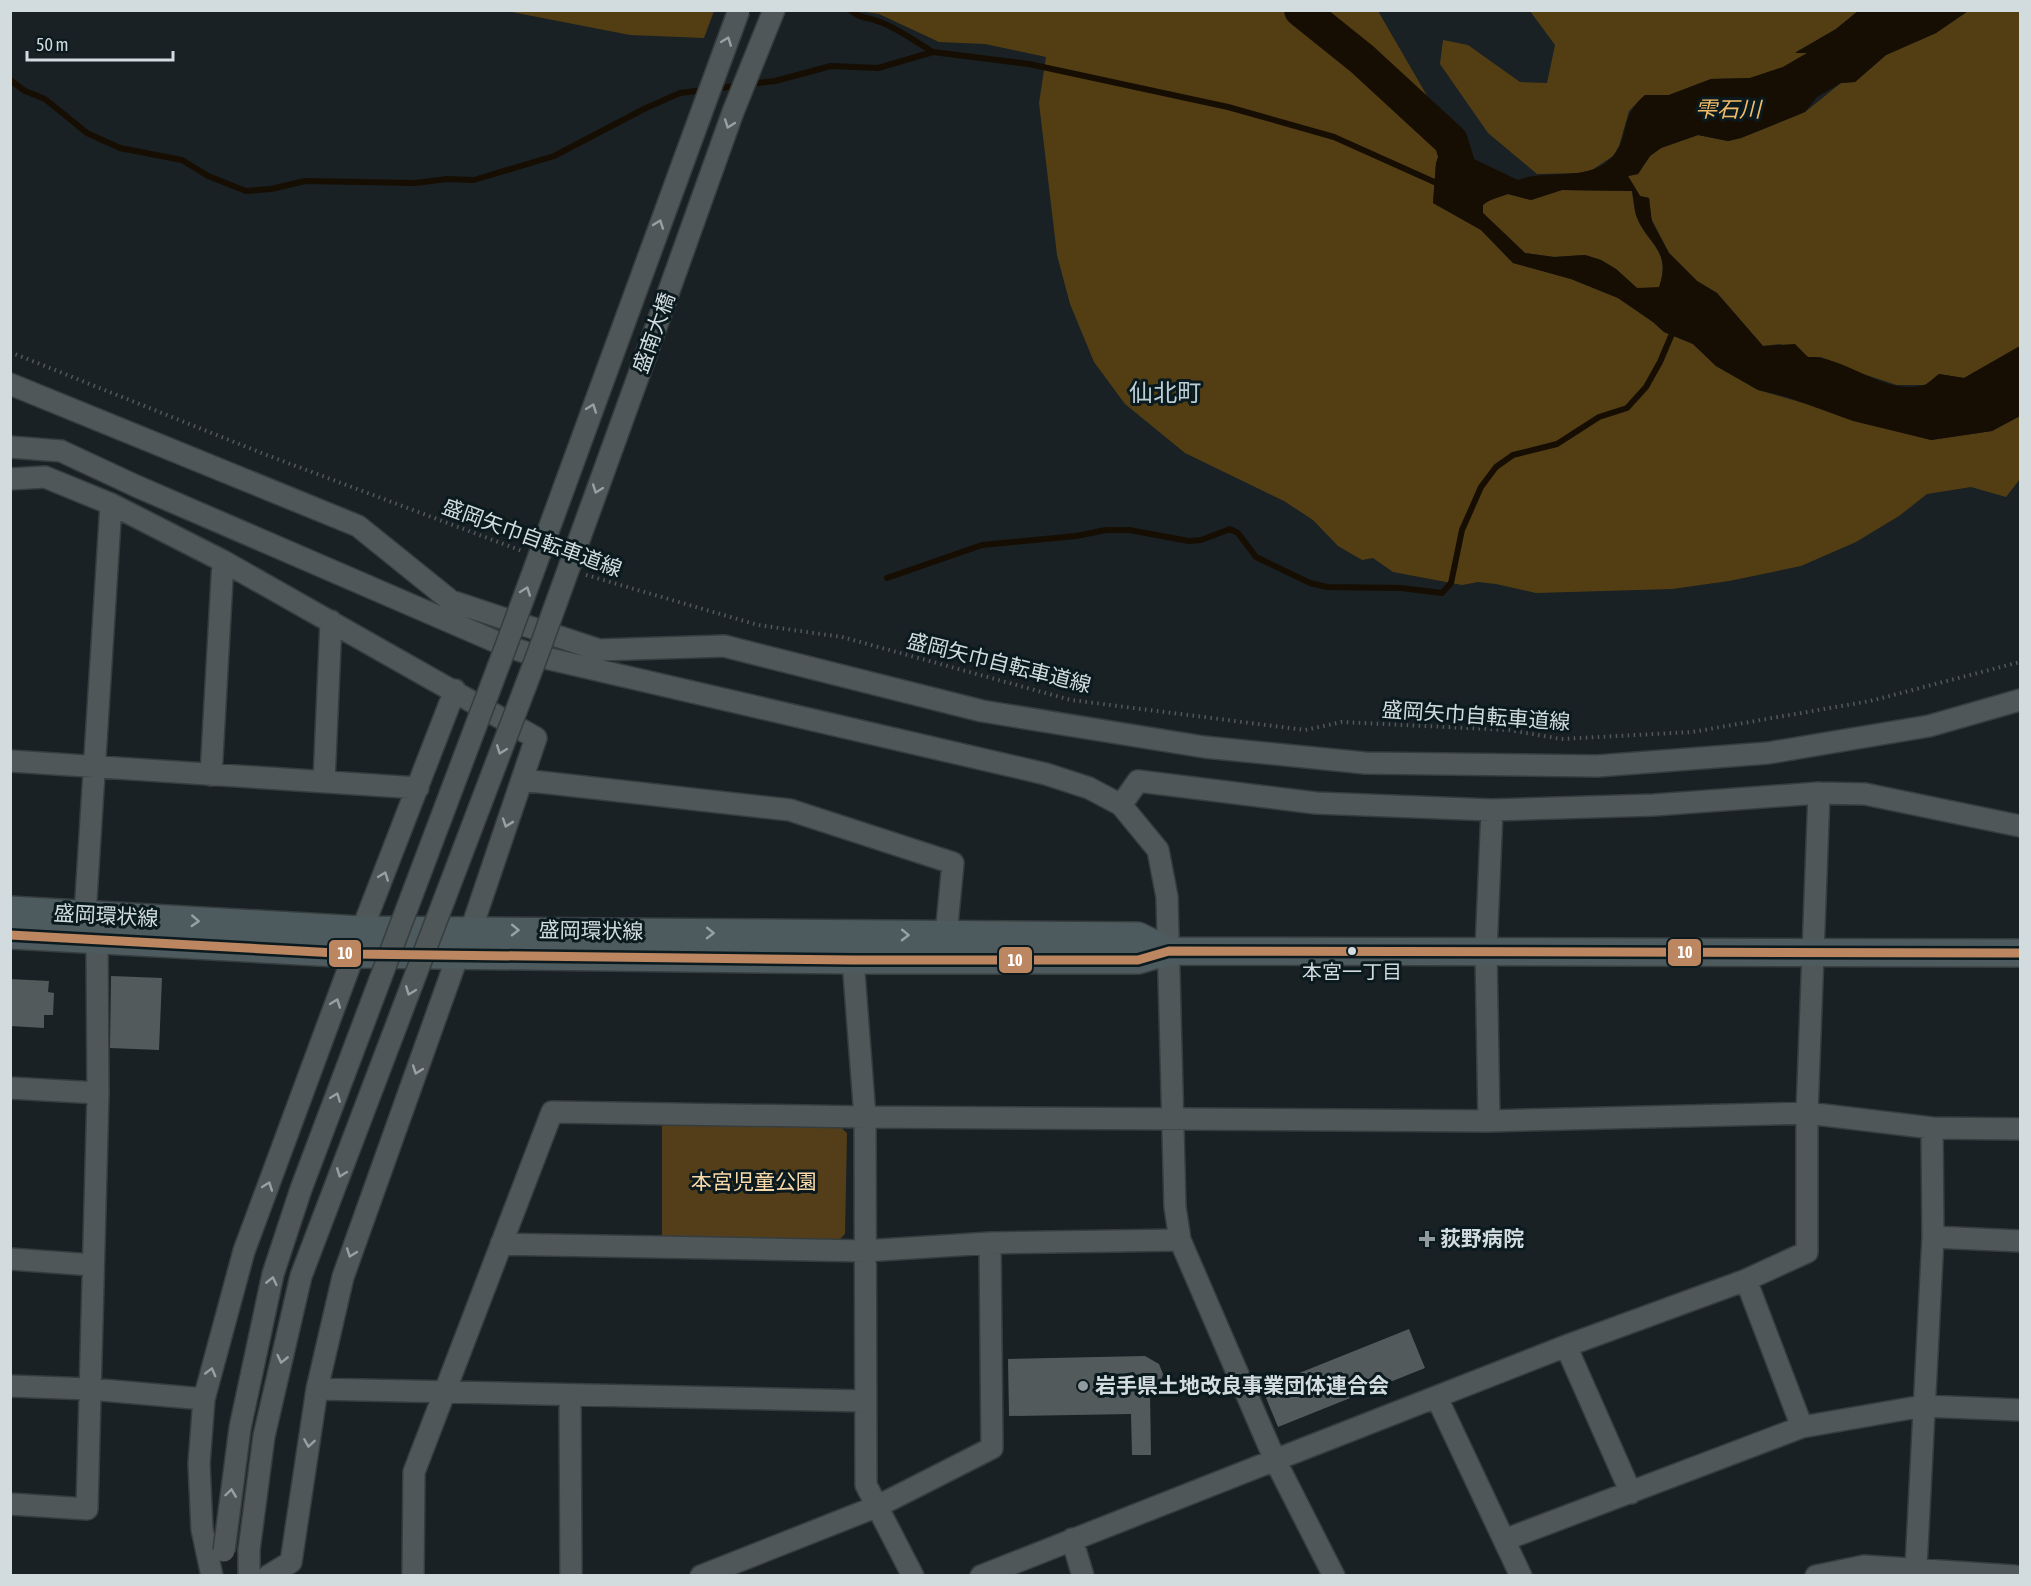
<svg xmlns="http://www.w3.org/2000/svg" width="2031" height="1586" viewBox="0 0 2031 1586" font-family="'Asap Condensed','Noto Sans JP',sans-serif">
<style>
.green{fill:#533e19}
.forest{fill:#533e14}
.water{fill:#170e03;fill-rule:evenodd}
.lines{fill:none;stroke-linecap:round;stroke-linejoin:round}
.stream{stroke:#170e03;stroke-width:6}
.river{stroke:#170e03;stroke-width:34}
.building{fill:#535a5c}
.minor-casing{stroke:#363d3f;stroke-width:24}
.major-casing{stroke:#363d3f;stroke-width:30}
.path{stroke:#53595b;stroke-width:4;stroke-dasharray:1.5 4.5;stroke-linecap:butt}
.minor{stroke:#505759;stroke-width:21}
.major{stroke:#4d5b5f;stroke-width:27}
.minor-bridge-casing{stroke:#363d3f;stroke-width:24;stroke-linecap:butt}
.minor-bridge{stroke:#505759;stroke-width:21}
.bus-1-casing{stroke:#0b1a1f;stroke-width:14}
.bus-1{stroke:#bb8660;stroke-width:9}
.oneway{stroke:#98a0a3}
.oneway2{stroke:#96a2a5}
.bus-dot{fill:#d2dcdf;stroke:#0b1a1f;stroke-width:2}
.poi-dot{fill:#919b9e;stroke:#0b1a1f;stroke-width:2}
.labels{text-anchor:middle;stroke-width:6;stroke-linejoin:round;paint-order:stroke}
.bus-label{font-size:20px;fill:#d2dcdf;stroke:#0b1a1f}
.street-label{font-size:21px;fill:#d2dcdf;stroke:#0b1a1f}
.park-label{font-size:21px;fill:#fad9a9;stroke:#0b1a1f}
.poi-label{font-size:21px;font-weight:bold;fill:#d2dcdf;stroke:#0b1a1f;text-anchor:start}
.water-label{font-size:22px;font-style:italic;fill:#f3bd68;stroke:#0b1a1f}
.quarter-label{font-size:24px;fill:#bbced4;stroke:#0b1a1f}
.line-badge{stroke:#0b1a1f;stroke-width:2}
.badge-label{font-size:16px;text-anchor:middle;font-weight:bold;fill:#fff}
</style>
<rect width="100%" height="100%" fill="#192124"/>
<path class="green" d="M662,1124L838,1125L847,1133L845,1234L839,1240L662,1238Z"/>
<path class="forest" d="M507,11L714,10V11L704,38L630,35Z
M860,11H1378L1448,132H1427V135L1443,141L1447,150L1436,163L1433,203L1481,230L1513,263L1571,279L1618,298L1653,322L1664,332L1693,344L1716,366L1758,390L1931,440L1992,431L2020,416V479L2006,497L1971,487L1927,494L1899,516L1856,542L1801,566L1729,581L1672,589L1536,593L1496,584L1478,582L1462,585L1393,572L1373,558L1362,560L1338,546L1313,520L1284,501L1185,453L1125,404L1094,362L1070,304L1057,255L1039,103L1046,57L985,44L939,42L879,14Z
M1530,11H1858L1836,29L1796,52L1808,53L1783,67L1750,78L1711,79L1669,95H1645L1629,111L1619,146L1613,156L1592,170L1579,173L1537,174L1488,133L1440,64L1443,40L1468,45L1520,82L1547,83L1555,45Z
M1968,11H2020V346L1964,378L1939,374L1925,385H1897L1860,373L1821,357H1808L1780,344L1763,346L1717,293L1697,281L1669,253L1651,218L1649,198L1640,196L1628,176L1638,174L1650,156L1661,148L1698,135L1728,141L1741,138L1805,112L1841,83L1855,82L1886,55L1936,33Z
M1562,190L1632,191C1633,199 1634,208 1636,215C1646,244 1672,249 1659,288H1637L1616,269L1601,260L1585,255L1554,257L1525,253L1483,213V205C1489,199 1500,197 1508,194L1531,200Z"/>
<path class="water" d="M1858,11H1968L1936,33L1886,55L1855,82L1841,83L1817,97L1805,112L1741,138L1728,141L1698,135L1661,148L1650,156L1638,174L1628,176L1640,196L1649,198L1652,222L1669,253L1697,281L1717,293L1763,346L1795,344L1808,357C1847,356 1883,396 1924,385C1929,384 1935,377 1939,374L1964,378L2020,346V416L1992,431L1931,440L1853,421L1787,397L1758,390L1716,366L1693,344L1664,332L1653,322L1618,298L1571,279L1513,263L1481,230L1433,203L1436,163L1438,157L1445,154L1447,150L1443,141L1426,132L1455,130L1457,151L1518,180C1548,168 1589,184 1614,155C1630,135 1619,117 1645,95H1669L1711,79L1750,78L1783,67L1807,53H1795L1836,29ZM1562,190L1632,191C1634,199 1634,208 1636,215C1646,244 1673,249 1659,287L1637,288L1616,269L1601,260L1585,255L1554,257L1525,253L1483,213V205C1489,199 1500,197 1508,194L1531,200Z"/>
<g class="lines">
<path class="stream" d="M850,10C862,20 867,16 880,22C899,29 916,42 933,52
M10,80L25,91L45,99L87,133L120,148L182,160L208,176L246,191L271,189L305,181L415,183L447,179L474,180L554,156L646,108L680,93L704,90
M750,84L775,81L831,66L878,68L933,52L1029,64L1228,107L1334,137L1441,185
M714,89L740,85
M887,578L982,545L1076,536L1106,530H1129L1189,541L1201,540L1230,529L1238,533L1256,557L1310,583L1327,587L1401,588L1442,593L1451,583L1462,530L1481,487L1496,467L1513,455L1557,444L1599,417L1627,408L1646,387L1660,362L1674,329"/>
<path class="river" d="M1301,10L1362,59L1451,141L1461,174"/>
</g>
<path class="building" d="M111,976L162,978L159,1050L110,1048Z
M10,979L49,981L48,992L54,993L53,1015H44V1028L10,1026Z
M1409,1329L1425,1368L1278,1427L1262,1388Z
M1145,1356L1159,1364L1163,1374L1160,1384L1150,1392L1151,1455H1132L1131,1414L1009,1416L1008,1359Z"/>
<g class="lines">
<defs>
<path id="minor" d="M646,355L733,112L774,10
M10,384L358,526L451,601L599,650L724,646L982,711L1204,747L1365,763L1597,766L1768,753L1929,726L2020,700
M10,447L61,451L136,486L506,646L537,656L1046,774L1089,788L1121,805L1158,850L1167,897L1175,1207L1180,1240L1275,1460L1566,1346L1746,1280L1807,1252V1113L1819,793
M10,479L45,477L111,504L223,561L536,738L471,930
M10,761L418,788
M211,775L223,561
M522,780L790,810L953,863L946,935
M324,782L331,621
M1121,805L1138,781L1316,803L1492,810L1654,805L1819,793L1865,794L2020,826
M85,915L111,504
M362,930L455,690
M853,960L865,1117L866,1485L913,1576
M10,1088L98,1093L97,940
M1489,1121L1486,951L1492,810
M1933,1237L2020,1241
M501,1244L864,1251L990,1243L1180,1240
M10,1259L93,1265
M1746,1280L1802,1427
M1566,1346L1631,1493
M10,1386L90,1389L204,1399
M317,1389L865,1401
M570,1396L571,1576
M1437,1398L1521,1576
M10,1504L87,1509L98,1093
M1072,1539L1083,1576
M1504,1540L1802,1427L1923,1406L2020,1410
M1916,1567L1933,1237L1932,1128
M212,1576L202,1529L199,1464L204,1399L244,1251L354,954
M249,1576V1550
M268,1576L291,1562L317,1389L343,1277L458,955
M413,1576L414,1472L552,1112L865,1117L1489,1121L1807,1113L1932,1128L2020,1129
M701,1576L878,1506L992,1448L990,1243
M981,1576L1275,1460L1334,1576
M1816,1576L1864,1566L2015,1576"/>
<path id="major" d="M10,910L362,930L1138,936L1169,951
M10,935L354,954L853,960H1138L1169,951L2020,953"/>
</defs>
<use href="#minor" class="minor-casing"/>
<use href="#major" class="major-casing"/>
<path class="path" d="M10,352L264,454L522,551
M586,575L758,625L842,637L1071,700L1305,730L1342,722L1509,730L1561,739L1692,732L1870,701L2020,662"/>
<use href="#minor" class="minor"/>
<use href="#major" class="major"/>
<defs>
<path id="minor-bridge" d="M249,1550L264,1436L301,1276L537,656L646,355
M224,1551L240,1428L273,1274L301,1189L506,646L739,10"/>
</defs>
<use href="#minor-bridge" class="minor-bridge-casing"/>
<use href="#minor-bridge" class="minor-bridge"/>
<defs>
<path id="bus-1" d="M10,935L354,954L853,960H1138L1169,951L2020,953"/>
</defs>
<use href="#bus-1" class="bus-1-casing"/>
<use href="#bus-1" class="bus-1"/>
</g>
<defs><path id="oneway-chevron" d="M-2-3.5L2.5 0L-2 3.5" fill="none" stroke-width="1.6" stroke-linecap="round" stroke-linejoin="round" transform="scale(1.5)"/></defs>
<g class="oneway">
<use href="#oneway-chevron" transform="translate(727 41) rotate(-69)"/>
<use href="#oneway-chevron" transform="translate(729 124) rotate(110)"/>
<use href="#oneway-chevron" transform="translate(659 224) rotate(-70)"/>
<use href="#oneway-chevron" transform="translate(592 408) rotate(-70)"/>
<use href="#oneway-chevron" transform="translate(597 489) rotate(110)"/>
<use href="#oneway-chevron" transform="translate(526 591) rotate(-70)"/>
<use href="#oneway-chevron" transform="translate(501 750) rotate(111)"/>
<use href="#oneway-chevron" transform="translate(507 823) rotate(109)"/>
<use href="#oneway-chevron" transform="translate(384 876) rotate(-69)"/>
<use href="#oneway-chevron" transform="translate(410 991) rotate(111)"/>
<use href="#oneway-chevron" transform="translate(336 1003) rotate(-70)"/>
<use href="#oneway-chevron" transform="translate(417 1070) rotate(110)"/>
<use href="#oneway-chevron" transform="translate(336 1097) rotate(-69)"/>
<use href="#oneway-chevron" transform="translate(341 1173) rotate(111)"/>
<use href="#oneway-chevron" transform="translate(268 1186) rotate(-70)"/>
<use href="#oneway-chevron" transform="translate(351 1253) rotate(110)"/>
<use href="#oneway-chevron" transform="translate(272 1281) rotate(-77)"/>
<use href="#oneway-chevron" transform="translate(282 1359) rotate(103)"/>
<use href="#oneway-chevron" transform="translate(211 1372) rotate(-75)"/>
<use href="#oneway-chevron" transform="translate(309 1443) rotate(99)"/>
<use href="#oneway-chevron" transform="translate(231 1493) rotate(-82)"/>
</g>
<g class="oneway2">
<use href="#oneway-chevron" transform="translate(195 921) rotate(3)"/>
<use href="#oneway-chevron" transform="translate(515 930) rotate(1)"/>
<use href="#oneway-chevron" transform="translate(710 933) rotate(1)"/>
<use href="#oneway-chevron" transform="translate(905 935) rotate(1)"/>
</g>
<circle class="bus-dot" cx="1352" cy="951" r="5"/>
<g class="poi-dot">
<path d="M1424 1230h6v6h6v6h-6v6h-6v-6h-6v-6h6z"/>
<circle cx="1083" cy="1386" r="6"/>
</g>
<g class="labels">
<g class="bus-label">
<text x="1352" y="979">本宮一丁目</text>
</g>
<g class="street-label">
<text transform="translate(654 333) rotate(-70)" y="7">盛南大橋</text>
<text transform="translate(532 538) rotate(20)" y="7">盛岡矢巾自転車道線</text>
<text transform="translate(999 663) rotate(14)" y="7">盛岡矢巾自転車道線</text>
<text transform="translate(1476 716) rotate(4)" y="7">盛岡矢巾自転車道線</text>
<text transform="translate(106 916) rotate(3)" y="7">盛岡環状線</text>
<text transform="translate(591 931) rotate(1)" y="7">盛岡環状線</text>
</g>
<g class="park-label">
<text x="754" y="1189">本宮児童公園</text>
</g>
<g class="poi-label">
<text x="1440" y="1246">荻野病院</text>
<text x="1095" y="1393">岩手県土地改良事業団体連合会</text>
</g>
<g class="water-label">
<text x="1728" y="117">雫石川</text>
</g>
<g class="quarter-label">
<text x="1165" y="401">仙北町</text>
</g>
</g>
<g class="line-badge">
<rect x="1667" y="938" width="35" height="29" rx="6" fill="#bb8660"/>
<rect x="328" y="939" width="34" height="29" rx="6" fill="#bb8660"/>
<rect x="998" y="946" width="35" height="28" rx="6" fill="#bb8660"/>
</g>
<g class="badge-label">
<text x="1685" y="958">10</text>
<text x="345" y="959">10</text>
<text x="1015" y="966">10</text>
</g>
<rect width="2031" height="1586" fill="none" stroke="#d2dcdf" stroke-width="24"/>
<path d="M27 51v9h146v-9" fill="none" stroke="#d2dcdf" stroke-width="3"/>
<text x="36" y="51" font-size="18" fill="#d2dcdf" stroke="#0b1a1f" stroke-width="4.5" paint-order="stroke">50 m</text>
</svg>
